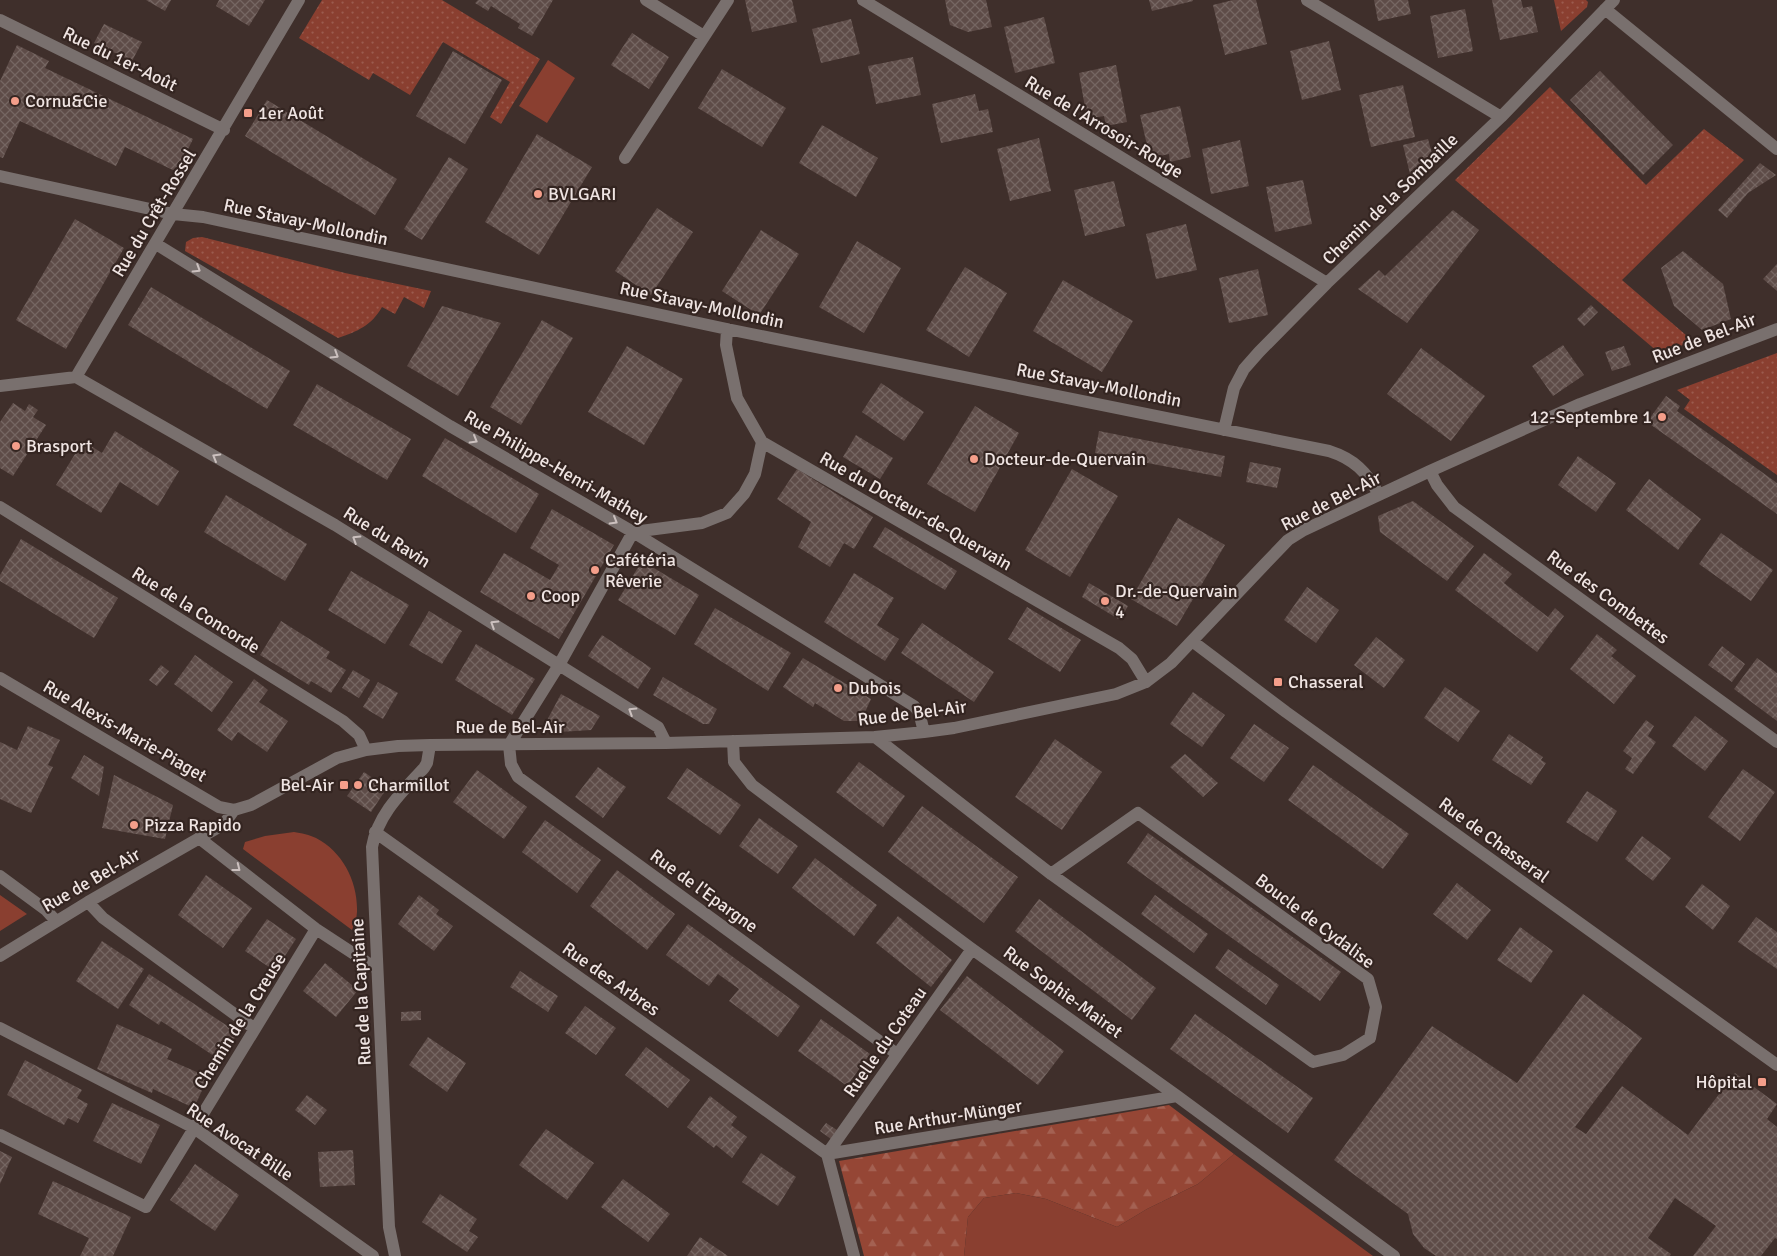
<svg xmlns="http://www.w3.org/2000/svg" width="1777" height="1256" viewBox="0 0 1777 1256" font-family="Signika,sans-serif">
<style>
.grass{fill:url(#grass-dots)}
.forest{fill:url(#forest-firs)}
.park{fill:#8a3f30}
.building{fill:url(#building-cross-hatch)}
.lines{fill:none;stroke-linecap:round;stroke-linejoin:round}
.minor{stroke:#79706e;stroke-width:12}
.oneway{stroke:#ccc1bf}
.poi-dot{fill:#f49e8a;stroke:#342521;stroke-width:2}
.labels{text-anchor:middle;stroke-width:4.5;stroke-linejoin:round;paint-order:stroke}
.street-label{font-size:18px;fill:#efe4e2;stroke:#342521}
.poi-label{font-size:18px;fill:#efe4e2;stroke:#342521;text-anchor:start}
</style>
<defs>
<pattern id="grass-dots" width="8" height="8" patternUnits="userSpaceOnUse" patternTransform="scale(1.25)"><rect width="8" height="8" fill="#8a3f30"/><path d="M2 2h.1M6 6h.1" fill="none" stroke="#9b5b4e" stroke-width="1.8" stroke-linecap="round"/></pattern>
<pattern id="forest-firs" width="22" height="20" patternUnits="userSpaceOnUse" patternTransform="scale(1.25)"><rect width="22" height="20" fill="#954635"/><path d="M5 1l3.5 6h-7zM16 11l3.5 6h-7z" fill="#a46152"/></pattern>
<pattern id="building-cross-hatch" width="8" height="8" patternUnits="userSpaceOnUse" patternTransform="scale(1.25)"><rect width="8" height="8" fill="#5e4c48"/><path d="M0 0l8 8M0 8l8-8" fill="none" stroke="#756662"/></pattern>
</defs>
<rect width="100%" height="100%" fill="#3f2f2b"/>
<path class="grass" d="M322,0H442L540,59L501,124L490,117L510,82L443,42L410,95L373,73L369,80L299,38Z
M1554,0H1586L1588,2L1587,7L1561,31Z
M1550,87L1646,185L1704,129L1744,160L1622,280L1694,342L1658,352L1455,180Z
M202,237L345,273L431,291L424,308L404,297L395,314L382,307C371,326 358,331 338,338L185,251L186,242L193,238Z
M1777,353V475L1684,409L1690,400L1677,390Z"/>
<path class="forest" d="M1169,1105L1234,1154L1198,1184L1147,1209L1117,1227L1046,1199L1016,1193L984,1198L968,1217L964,1256H864L839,1161Z"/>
<path class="park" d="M548,60L575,78L547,123L519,106Z
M294,832C301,833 310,835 316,838C343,852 358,882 357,912C357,918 354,924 352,930L243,849L245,842L265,836Z
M0,895L27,914L0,931Z
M1234,1154L1373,1256H964L968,1217L984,1198L1016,1193L1046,1199L1117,1227L1147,1209L1198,1184Z"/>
<path class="building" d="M146,0H171L165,11Z
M219,0H265L249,26L216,6Z
M478,0H553L532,36L518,28L520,24L491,6L488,11L475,3Z
M745,0H792L797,22L752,32Z
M945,0H986L992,27L968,32L950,25Z
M1149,0H1193V1L1152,11Z
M1233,0H1256L1267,44L1225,55L1213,5Z
M1374,0H1408L1411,14L1378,21Z
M1492,0H1521L1523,8L1532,6L1538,32L1500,40Z
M1465,9L1473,51L1438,58L1430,16Z
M1044,17L1055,63L1015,73L1004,27Z
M851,19L860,54L821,63L812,29Z
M104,24L142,42L132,61L94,43Z
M632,33L669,57L649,89L611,65Z
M1329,41L1341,90L1302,100L1290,51Z
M17,45L49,61L45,68L193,139L177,172L125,147L116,166L20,121L3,158L0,157V81Z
M453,51L502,80L465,144L416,116Z
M913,57L921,95L876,104L868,66Z
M1116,65L1127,122L1106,126L1104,116L1087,119L1079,73Z
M722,69L786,108L762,147L698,108Z
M1600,71L1673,145L1643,175L1570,100Z
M1403,85L1415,137L1371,147L1359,95Z
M975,94L979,111L988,109L993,132L941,143L932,104Z
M267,100L397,179L375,215L245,136Z
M1180,106L1191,157L1170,162L1169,154L1150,158L1140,115Z
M822,125L878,158L856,197L799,163Z
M537,134L592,167L539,255L485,222Z
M1039,138L1051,191L1010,201L997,149Z
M1428,139L1433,157L1425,165L1426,171L1422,174L1418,171L1411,178L1403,145Z
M1240,140L1249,186L1211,194L1202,149Z
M449,157L468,169L422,240L404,229Z
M1760,163L1776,175L1748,193L1727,218L1718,210Z
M1303,180L1312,224L1275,232L1266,187Z
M1114,181L1125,226L1085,236L1074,190Z
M657,208L693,232L651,295L615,271Z
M1453,210L1479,230L1407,323L1358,289L1379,270L1385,276Z
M75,219L124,248L66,349L16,320Z
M1186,224L1197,270L1156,279L1146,234Z
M761,230L799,254L759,315L722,291Z
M857,241L901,268L864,333L819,307Z
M1683,251L1723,284L1731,319L1702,330L1674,306L1661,268Z
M1777,264V291L1763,279Z
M965,267L1007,293L969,357L926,330Z
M1258,269L1268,315L1229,323L1219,278Z
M1063,280L1133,321L1102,372L1033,331Z
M151,287L290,371L267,409L128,325Z
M1591,305L1598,312L1584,326L1577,319Z
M442,306L501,323L458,396L407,366Z
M542,320L573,338L521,425L490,407Z
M1563,345L1584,375L1553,396L1532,366Z
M627,346L683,379L644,445L588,412Z
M1624,346L1631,365L1612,371L1605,352Z
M1421,348L1485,396L1451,441L1387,394Z
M881,383L924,412L904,441L862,412Z
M317,384L411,439L387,480L293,425Z
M1666,396L1680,406L1677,411L1777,483V514L1647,422Z
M13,403L25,411L29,404L38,410L33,417L46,425L13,476L0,468V422Z
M975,406L1019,433L975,512L927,484Z
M115,431L179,471L158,506L120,482L101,513L56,485L83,441L102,453Z
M1099,431L1225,456L1221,477L1095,453Z
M856,435L893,458L880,479L843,457Z
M445,438L539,494L516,533L422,476Z
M1578,456L1616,483L1596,512L1558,485Z
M1250,462L1281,468L1277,488L1246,482Z
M797,469L873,517L854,549L844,543L830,567L798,547L811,522L777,499Z
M1072,469L1118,496L1070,577L1025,550Z
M1649,479L1701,519L1678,550L1626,510Z
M226,495L307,544L285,581L204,532Z
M1413,501L1474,546L1447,581L1380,532L1378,516Z
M552,509L614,545L559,639L480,592L504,553L550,580L559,565L530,548Z
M1178,518L1225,545L1177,626L1131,599Z
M885,527L957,571L945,590L873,547Z
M1721,533L1773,570L1751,601L1699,564Z
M21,539L118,598L94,638L0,581V575Z
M1484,553L1512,574L1504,583L1548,617L1555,608L1564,616L1537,652L1455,590Z
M642,561L699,595L675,635L618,600Z
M351,571L409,605L385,644L328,610Z
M854,573L894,598L877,625L899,639L885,661L824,622Z
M1089,583L1128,606L1120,620L1082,597Z
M1307,587L1339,610L1316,643L1284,620Z
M1027,607L1081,640L1060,672L1008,639Z
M715,608L791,653L768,691L694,644Z
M429,611L462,631L442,664L409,645Z
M281,621L330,652L326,658L346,670L331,693L311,681L309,685L260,655Z
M922,623L994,672L974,702L901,653Z
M1597,634L1617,650L1611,656L1636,676L1614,704L1570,669Z
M602,635L651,668L638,689L588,656Z
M1376,637L1405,660L1384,688L1354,665Z
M476,644L535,679L512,715L455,680Z
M1722,646L1745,664L1732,682L1708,665Z
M195,655L233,682L212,712L174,684Z
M803,658L871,699L861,721H844L815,703L813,707L783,687Z
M1757,658L1777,673V721L1734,689Z
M161,665L169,671L157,686L149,680Z
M353,670L370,680L359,698L342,688Z
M663,677L717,709L709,724H703L653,695Z
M254,679L268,690L259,702L288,721L267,752L238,732L232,741L217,730Z
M378,682L398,693L383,719L363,707Z
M1445,687L1480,711L1458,742L1424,718Z
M1193,692L1225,715L1202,747L1170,724Z
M561,694L600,716L591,730L559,732L545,724Z
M1695,716L1728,741L1705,771L1672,746Z
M1646,720L1654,726L1648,736L1656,742L1633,774L1625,769L1632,758L1623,751Z
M1254,724L1289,748L1264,782L1230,758Z
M28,726L60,740L48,765L53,767L31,813L0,799V742L17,750Z
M1509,734L1543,757L1541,760L1546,763L1531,785L1492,760Z
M1055,739L1102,772L1062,830L1015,797Z
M1185,754L1218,783L1203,797L1170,767Z
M84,755L104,767L99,796L71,778Z
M859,762L905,796L883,827L836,792Z
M1313,765L1409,834L1383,869L1288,800Z
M598,767L626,787L603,818L575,797Z
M687,768L741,805L720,835L667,798Z
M1743,769L1775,792L1740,841L1708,817Z
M477,770L527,807L504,839L453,802Z
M364,772L387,788L371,812L347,796Z
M114,775L173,805L165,839L102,828Z
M1587,791L1617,811L1597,842L1566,822Z
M922,806L1018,877L984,923L888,852Z
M759,818L798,846L778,874L739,846Z
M545,820L601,860L577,893L522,852Z
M1148,833L1341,972L1320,1001L1127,863Z
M1642,836L1671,858L1653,881L1625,859Z
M815,858L877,905L854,936L792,888Z
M617,870L675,914L647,950L590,906Z
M206,875L252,908L223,948L178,915Z
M1457,883L1491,910L1467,940L1433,914Z
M1702,884L1730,906L1713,930L1685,907Z
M419,895L439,910L436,914L453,926L434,951L398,924Z
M1155,895L1208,934L1194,953L1141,914Z
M1039,899L1156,988L1132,1020L1015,931Z
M898,916L952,960L931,987L876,943Z
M1756,917L1777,932V969L1738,942Z
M267,919L296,939L275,971L245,951Z
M688,924L800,1006L778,1037L729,1001L739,989L718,974L709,986L666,955Z
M1520,927L1553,951L1531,983L1497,960Z
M102,941L144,969L118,1009L76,981Z
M1228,949L1279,985L1266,1005L1215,968Z
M325,963L358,990L336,1017L303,991Z
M520,971L558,996L548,1012L510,987Z
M149,974L238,1033L220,1060L161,1021L159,1025L129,1005Z
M967,976L1064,1051L1038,1085L940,1010Z
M1583,994L1642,1038L1575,1127L1586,1134L1622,1086L1688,1135L1735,1073L1777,1104L1767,1119L1777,1127V1239L1775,1238L1761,1256H1693L1716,1226L1675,1198L1648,1238L1671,1254L1670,1256H1436L1424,1248L1413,1234L1408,1214L1334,1160L1432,1026L1517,1083Z
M585,1006L616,1028L596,1055L565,1033Z
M421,1011V1020L401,1021V1012Z
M1195,1014L1313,1098L1288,1133L1170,1049Z
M821,1019L870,1054L847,1086L798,1051Z
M117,1024L172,1049L167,1059L208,1077L194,1108L153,1089L152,1093L97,1069Z
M428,1037L466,1063L447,1092L409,1065Z
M646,1047L690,1080L668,1108L625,1075Z
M25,1060L82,1090L77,1098L88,1104L78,1123L68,1118L64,1125L7,1095Z
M307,1095L327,1110L315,1125L295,1110Z
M710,1096L737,1117L731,1125L747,1137L732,1158L716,1145L714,1148L687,1127Z
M112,1103L160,1125L141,1164L93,1141Z
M826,1123L837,1130L831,1139L820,1131Z
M546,1129L594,1163L567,1200L519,1165Z
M353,1150L355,1185L320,1187L318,1152Z
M0,1151L12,1157L0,1184Z
M761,1153L796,1177L778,1206L742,1182Z
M195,1164L239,1195L215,1231L170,1200Z
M623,1179L670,1214L648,1242L601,1207Z
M53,1181L131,1217L113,1256H80L89,1238L38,1214Z
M440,1194L477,1219L469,1231L478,1237L467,1252L422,1222Z
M700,1237L728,1256H687Z"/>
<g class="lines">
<path class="minor" d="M646,0L704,36
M863,0L1327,283
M1307,0L1501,117
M1605,9L1777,149
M0,20L224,130
M625,158L728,0
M0,176L173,214L203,217L727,329L1329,451C1354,459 1367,472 1379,495
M156,244L450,426L633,532L914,706L919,712L924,732
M727,329L726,345L737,398L762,442L1119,648L1132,659L1146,682
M76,377L335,525L658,727L666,743
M0,386L76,377L299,0
M1224,430L1234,388L1244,369L1259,352L1327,283L1501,117L1614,0
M1430,471L1437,485L1454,507L1777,742
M0,507L343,721L359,735L366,750
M633,532L702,523L727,513L744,494L755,474L762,442
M1192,641L1286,712L1777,1065
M0,678L219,807L234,810
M875,737L1051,874L1313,1062L1343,1055L1370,1038L1376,1007L1368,979L1138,813L1051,874
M733,741L734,762L752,785L972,949L1177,1096L1394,1256
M509,745L511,764L518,777L897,1054
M509,745L559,665L633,532
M375,832L827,1154L972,949
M199,838L316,929L377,969
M0,876L46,910L56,921
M88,902L103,918L255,1029
M0,956L88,902L224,824L234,810L251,805L337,758L366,750L398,746L430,745L666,743L875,737L924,732L954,728L1116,694L1146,682L1171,663L1265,564L1288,540L1304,530L1430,471L1580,404L1777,329
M0,1028L194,1128L373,1256
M0,1135L146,1207L316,929
M395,1256L389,1227L372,847C378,814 402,792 424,768L427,763L430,745
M854,1256L827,1154L1177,1096"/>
</g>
<defs><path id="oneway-chevron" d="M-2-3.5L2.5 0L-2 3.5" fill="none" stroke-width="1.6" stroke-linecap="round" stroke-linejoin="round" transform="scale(1.25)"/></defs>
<g class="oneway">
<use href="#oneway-chevron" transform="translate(197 269) rotate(32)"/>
<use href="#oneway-chevron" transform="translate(335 355) rotate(32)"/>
<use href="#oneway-chevron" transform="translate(474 440) rotate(30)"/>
<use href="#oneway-chevron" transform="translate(216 457) rotate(-150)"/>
<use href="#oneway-chevron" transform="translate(614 521) rotate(30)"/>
<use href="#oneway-chevron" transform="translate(356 539) rotate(-148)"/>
<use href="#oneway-chevron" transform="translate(494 624) rotate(-148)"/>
<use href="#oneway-chevron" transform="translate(632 711) rotate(-148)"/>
<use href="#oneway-chevron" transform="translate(237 868) rotate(38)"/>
</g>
<g class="poi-dot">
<circle cx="15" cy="101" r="5"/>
<rect x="243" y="108" width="10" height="10" rx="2.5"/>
<circle cx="538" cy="194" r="5"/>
<circle cx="1662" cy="417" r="5"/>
<circle cx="16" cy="446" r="5"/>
<circle cx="974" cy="459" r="5"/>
<circle cx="595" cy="570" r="5"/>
<circle cx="531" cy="596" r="5"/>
<circle cx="1105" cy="601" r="5"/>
<rect x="1273" y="677" width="10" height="10" rx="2.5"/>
<circle cx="838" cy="688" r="5"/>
<rect x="339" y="780" width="10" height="10" rx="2.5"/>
<circle cx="358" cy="785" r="5"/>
<circle cx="134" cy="825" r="5"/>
<rect x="1757" y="1077" width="10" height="10" rx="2.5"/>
</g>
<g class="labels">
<g class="street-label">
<text transform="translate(120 59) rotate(26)" y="6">Rue du 1er-Août</text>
<text transform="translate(1104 127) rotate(31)" y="6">Rue de l'Arrosoir-Rouge</text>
<text transform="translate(1390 199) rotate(-44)" y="6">Chemin de la Sombaille</text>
<text transform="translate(154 213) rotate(-59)" y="6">Rue du Crêt-Rossel</text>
<text transform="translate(306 222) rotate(12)" y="6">Rue Stavay-Mollondin</text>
<text transform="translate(702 305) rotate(12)" y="6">Rue Stavay-Mollondin</text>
<text transform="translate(1704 338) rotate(-21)" y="6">Rue de Bel-Air</text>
<text transform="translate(1099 385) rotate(11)" y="6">Rue Stavay-Mollondin</text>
<text transform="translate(556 467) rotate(30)" y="6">Rue Philippe-Henri-Mathey</text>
<text transform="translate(1331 501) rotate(-27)" y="6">Rue de Bel-Air</text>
<text transform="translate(916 511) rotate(30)" y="6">Rue du Docteur-de-Quervain</text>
<text transform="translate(387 537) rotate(32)" y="6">Rue du Ravin</text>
<text transform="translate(1608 597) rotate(36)" y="6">Rue des Combettes</text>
<text transform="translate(196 610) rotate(32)" y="6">Rue de la Concorde</text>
<text transform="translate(912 713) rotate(-7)" y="6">Rue de Bel-Air</text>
<text x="510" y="733">Rue de Bel-Air</text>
<text transform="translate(125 731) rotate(30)" y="6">Rue Alexis-Marie-Piaget</text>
<text transform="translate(1494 840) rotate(36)" y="6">Rue de Chasseral</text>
<text transform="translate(91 880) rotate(-30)" y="6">Rue de Bel-Air</text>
<text transform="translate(704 891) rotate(36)" y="6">Rue de l'Epargne</text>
<text transform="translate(1315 921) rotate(37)" y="6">Boucle de Cydalise</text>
<text transform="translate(611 979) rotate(35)" y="6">Rue des Arbres</text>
<text transform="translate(361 992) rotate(-93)" y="6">Rue de la Capitaine</text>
<text transform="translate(1063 992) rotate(36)" y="6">Rue Sophie-Mairet</text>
<text transform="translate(240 1021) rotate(-58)" y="6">Chemin de la Creuse</text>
<text transform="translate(885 1042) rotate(-55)" y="6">Ruelle du Coteau</text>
<text transform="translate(948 1117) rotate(-9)" y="6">Rue Arthur-Münger</text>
<text transform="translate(240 1142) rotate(34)" y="6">Rue Avocat Bille</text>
</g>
<g class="poi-label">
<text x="25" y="107">Cornu&amp;Cie</text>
<text x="258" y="119">1er Août</text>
<text x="548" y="200">BVLGARI</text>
<text x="1652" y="423" text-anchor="end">12-Septembre 1</text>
<text x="26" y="452">Brasport</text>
<text x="984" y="465">Docteur-de-Quervain</text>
<text x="605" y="566">Cafétéria<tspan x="605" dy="21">Rêverie</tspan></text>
<text x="1115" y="597">Dr.-de-Quervain<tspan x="1115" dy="21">4</tspan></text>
<text x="541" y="602">Coop</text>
<text x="1288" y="688">Chasseral</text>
<text x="848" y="694">Dubois</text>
<text x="334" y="791" text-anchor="end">Bel-Air</text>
<text x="368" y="791">Charmillot</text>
<text x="144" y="831">Pizza Rapido</text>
<text x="1752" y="1088" text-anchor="end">Hôpital</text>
</g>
</g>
</svg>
